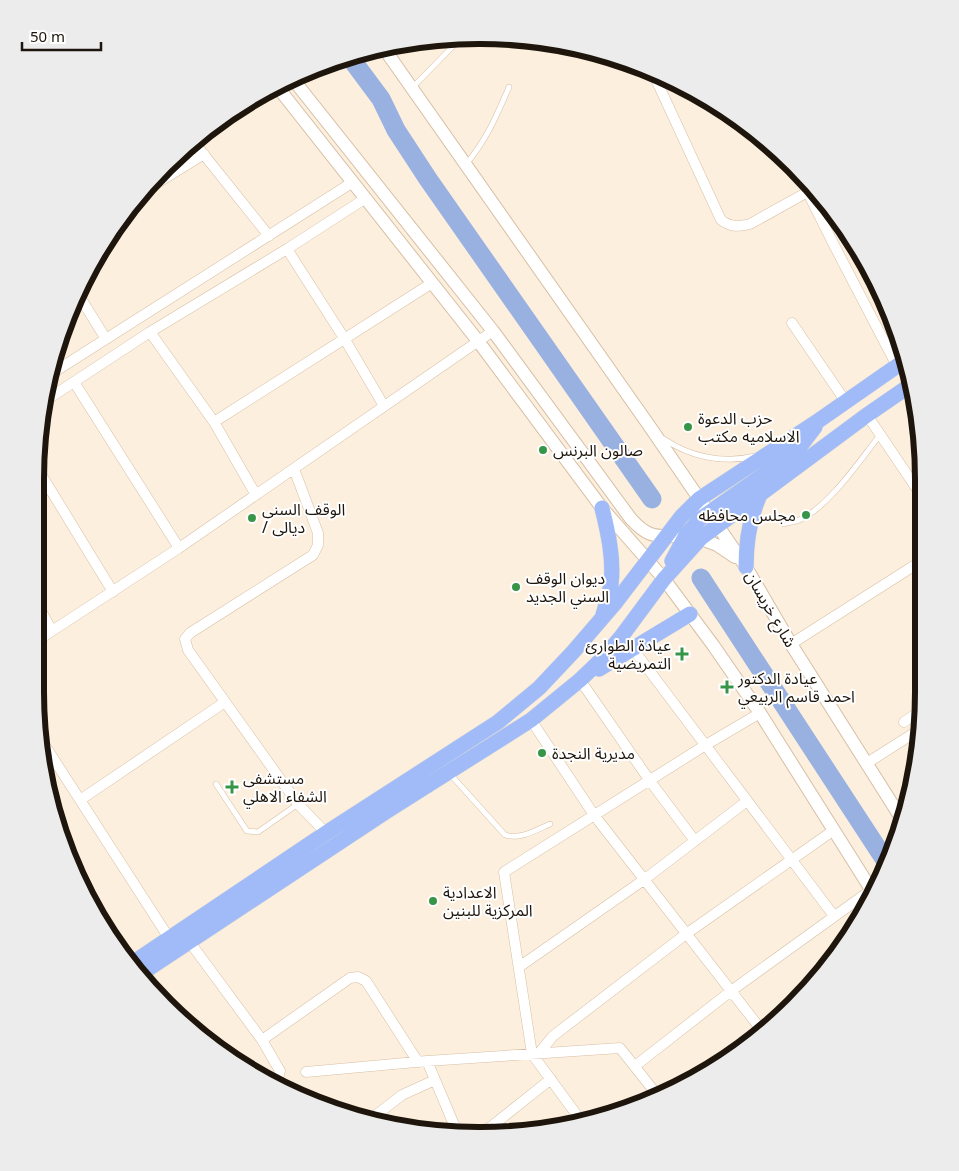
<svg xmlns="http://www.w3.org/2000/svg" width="959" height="1171" viewBox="0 0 959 1171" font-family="'Noto Sans','Noto Sans Arabic',sans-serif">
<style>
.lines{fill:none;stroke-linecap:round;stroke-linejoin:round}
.river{stroke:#99b1e0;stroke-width:19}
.service-casing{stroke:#d6bfa4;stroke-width:6}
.minor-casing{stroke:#d6bfa4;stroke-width:11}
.tertiary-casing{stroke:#d6bfa4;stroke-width:14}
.primary-casing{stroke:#dbdad8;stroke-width:16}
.service{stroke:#fff;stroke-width:5}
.minor{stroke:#fff;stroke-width:10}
.tertiary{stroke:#fff;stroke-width:12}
.primary{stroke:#a0bbf8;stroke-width:15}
.poi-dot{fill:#379548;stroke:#fff;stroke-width:2}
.labels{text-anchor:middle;stroke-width:4;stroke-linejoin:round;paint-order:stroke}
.poi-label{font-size:16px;fill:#1e160c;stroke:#fff;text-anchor:start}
.street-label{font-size:16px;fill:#1e160c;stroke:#fff}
.rim{fill:none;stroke:#1e160c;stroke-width:6}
</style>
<rect width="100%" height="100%" fill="#fdefde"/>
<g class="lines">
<path class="river" d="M349,56L381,99L396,130L428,179L652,499
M701,578L887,863"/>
<defs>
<path id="service" d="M413,87L463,36
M466,164C486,141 497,115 509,87
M664,439C690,457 724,464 755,456
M784,524C789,522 795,522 799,520C829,507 860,460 880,435
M450,774L505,835C520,840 536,830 550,824
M216,784L247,831L258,832L298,804"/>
<path id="minor" d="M653,73L721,220C731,227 737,227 750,224L813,189
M193,141L269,236
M798,173L835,247L897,366
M141,193L204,154
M287,249L344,338L384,406
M78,294L106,339
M792,323L846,402
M150,332L214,422L256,495
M54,372L353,182
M74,382L179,548
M48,399L150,332L287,249L366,198
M867,415L923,498
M214,422L432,283
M36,466L113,592
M294,469L318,533V545L313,555L190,633L185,639L188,650L298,804L326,833
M35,600L52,631
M35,642L179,548L493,331
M791,644L923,560
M633,649L834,916
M580,680L650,781L695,841
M531,720L594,815L763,1032
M904,722L923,709
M42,741L169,938
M867,763L922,728
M80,800L225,702
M186,937L262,1040L280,1071L278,1078L274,1081
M519,967L645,879L747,801
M262,1040L350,978L358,977L366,981L418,1062
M540,1052L553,1036L686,934L834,830
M427,1061L458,1134
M635,1066L731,991L871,890
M306,1072L427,1061L620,1048L658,1096
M371,1119L402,1095L435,1080
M582,1122L532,1054L504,872L704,746L760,713
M483,1133L551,1079"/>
<path id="tertiary" d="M383,47L648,424L746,567L791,644L903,821
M292,78L493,331L631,519C645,534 652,537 673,536
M276,85L478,341L602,508L664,579L713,645L760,713L874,894
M693,536L717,545L735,557"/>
<path id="primary" d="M602,508C608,532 614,559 611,584C609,594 606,605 603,615
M672,561L686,535L700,519L789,457L799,448L815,427
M746,567C746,541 749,520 759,497
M599,669L690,614
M131,964L326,833L498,722L539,688L573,652L616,602L681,517L699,499L818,421L907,359
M139,975L387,811L531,720L580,680L603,658L621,637L664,579L701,538L867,415L912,384"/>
</defs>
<use href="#service" class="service-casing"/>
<use href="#minor" class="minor-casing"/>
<use href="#tertiary" class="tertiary-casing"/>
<use href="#primary" class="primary-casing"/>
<use href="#service" class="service"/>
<use href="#minor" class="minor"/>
<use href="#tertiary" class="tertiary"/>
<use href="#primary" class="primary"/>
</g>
<g class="poi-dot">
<circle cx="688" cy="427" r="5"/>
<circle cx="543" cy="450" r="5"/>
<circle cx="806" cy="515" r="5"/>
<circle cx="252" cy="518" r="5"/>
<circle cx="516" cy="587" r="5"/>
<path d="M679.5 646.5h5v5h5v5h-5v5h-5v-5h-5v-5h5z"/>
<path d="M724.5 679.5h5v5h5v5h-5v5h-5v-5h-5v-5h5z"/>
<circle cx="542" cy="753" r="5"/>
<path d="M229.5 779.5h5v5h5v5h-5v5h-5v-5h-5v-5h5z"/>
<circle cx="433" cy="901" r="5"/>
</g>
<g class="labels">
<g class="poi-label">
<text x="698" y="424">حزب الدعوة<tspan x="698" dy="18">الاسلاميه مكتب</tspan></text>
<text x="553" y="456">صالون البرنس</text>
<text x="262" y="515">الوقف السني<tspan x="262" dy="18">/ ديالى</tspan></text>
<text x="796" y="521" text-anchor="end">مجلس محافظه</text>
<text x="526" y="584">ديوان الوقف<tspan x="526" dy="18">السني الجديد</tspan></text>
<text x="671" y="651" text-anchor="end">عيادة الطوارئ<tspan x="671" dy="18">التمريضية</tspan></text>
<text x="738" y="684">عيادة الدكتور<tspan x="738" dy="18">احمد قاسم الربيعي</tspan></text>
<text x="552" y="759">مديرية النجدة</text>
<text x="243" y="784">مستشفى<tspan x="243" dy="18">الشفاء الاهلي</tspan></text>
<text x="443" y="898">الاعدادية<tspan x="443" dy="18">المركزية للبنين</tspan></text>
</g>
<g class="street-label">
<text transform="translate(771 609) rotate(60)" y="6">شارع خريسان</text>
</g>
</g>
<path d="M0 0H959V1171H0ZM479 44H480A435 435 0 0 1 915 479V692A435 435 0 0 1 480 1127H479A435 435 0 0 1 44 692V479A435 435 0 0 1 479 44Z" fill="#edecec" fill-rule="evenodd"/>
<path class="rim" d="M479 44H480A435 435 0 0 1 915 479V692A435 435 0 0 1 480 1127H479A435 435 0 0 1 44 692V479A435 435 0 0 1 479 44Z"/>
<path d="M22 42v8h79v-8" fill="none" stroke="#1e160c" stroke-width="2.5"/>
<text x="30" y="42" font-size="15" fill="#1e160c" stroke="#ffffff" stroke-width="4" paint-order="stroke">50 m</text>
</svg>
